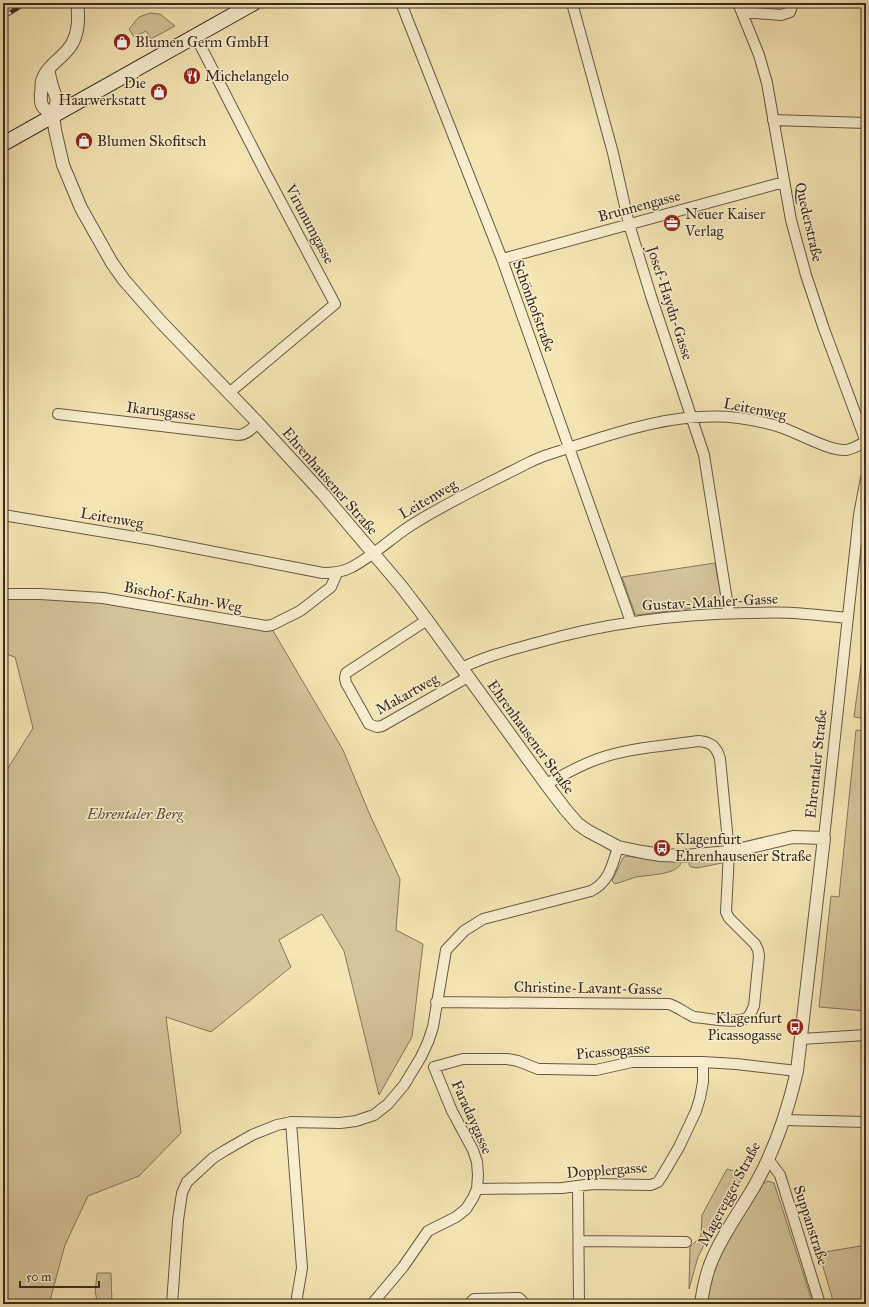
<svg xmlns="http://www.w3.org/2000/svg" width="869" height="1307" viewBox="0 0 869 1307" font-family="'IM FELL Great Primer',serif">
<style>
.green{fill:#d4c69b;stroke:#87795e}
.lines{fill:none;stroke-linecap:round;stroke-linejoin:round}
.minor-casing{stroke:#685a46;stroke-width:12}
.tertiary-casing{stroke:#685a46;stroke-width:14}
.secondary-casing{stroke:#3a2c21;stroke-width:16}
.minor{stroke:#f8efce;stroke-width:10}
.tertiary{stroke:#f8efce;stroke-width:12}
.secondary{stroke:#f8efce;stroke-width:14}
.rail-casing{stroke:#3a2c21;stroke-width:4.5}
.rail{stroke:#f8efce;stroke-width:3;stroke-dasharray:9;stroke-linecap:butt}
.labels{text-anchor:middle;stroke-width:3;stroke-linejoin:round;paint-order:stroke}
.poi-label{font-size:15px;fill:#3a2c21;stroke:#f8efce;text-anchor:start}
.street-label{font-size:15px;fill:#3a2c21;stroke:#f8efce}
.park-label{font-size:15px;font-style:italic;fill:#605240;stroke:#f8efce}
</style>
<rect width="100%" height="100%" fill="#f4e6b4"/>
<filter id="stains"><feTurbulence type="fractalNoise" baseFrequency=".005" numOctaves="4"/><feColorMatrix values="0 0 0 0 .2 0 0 0 0 .09 0 0 0 0 .02 0 0 0 .5 -.17"/></filter>
<radialGradient id="worn" r=".72"><stop offset=".6" stop-color="#630" stop-opacity="0"/><stop offset="1" stop-color="#630" stop-opacity=".3"/></radialGradient>
<path class="green" d="M150,13L160,14L175,26L151,39L146,31L134,37L129,29L139,17Z
M715,563L722,601L720,605L637,615L635,614L622,577Z
M38,597L79,599L272,629L343,750L370,815L400,879L396,930L423,944L412,1037L379,1095L344,951L322,914L279,940L291,967L211,1032L166,1017L181,1133L139,1176L88,1196L65,1245L49,1304H3V776L33,728L15,657L3,653V599Z
M866,628V719L854,717Z
M856,730L866,731V1011L819,1007L831,896L839,897Z
M626,856L655,860L679,861L681,863C677,875 647,875 636,877C629,879 622,882 615,884L612,881L623,858Z
M721,859L723,861L722,863L697,868L691,867L689,865V862L692,861Z
M727,1169L742,1173V1178L711,1230L698,1257L689,1289L690,1247L701,1236L702,1215Z
M768,1181L774,1183L813,1304H706L715,1268L728,1239L762,1184Z
M866,1245V1304H834L819,1253Z
M97,1273H111L112,1304H97L96,1295L95,1294Z"/>
<g class="lines">
<defs>
<path id="minor" d="M401,3L502,259L631,622
M572,3L613,153L629,224L651,296L704,455L729,613
M738,3L759,55L767,83L791,220L806,275L824,329L866,442
M742,12L781,15L790,12L793,3
M195,35L264,170L335,304L229,393
M773,120L866,123
M502,259L784,182
M58,414L238,435C247,435 252,428 258,423
M3,515L153,540L323,573C333,573 342,572 350,568C372,557 390,539 410,526C449,501 491,482 532,461L544,456C606,436 672,410 739,418C753,420 769,423 783,428C800,434 829,451 846,450C853,449 859,445 865,442
M3,594H40L103,598L266,626L272,625L300,611L331,587L337,573
M427,620L346,673L345,678L346,683L369,724L377,727L382,726L468,677
M462,668C485,656 511,650 536,643C605,623 676,614 748,613C763,613 778,612 793,613C811,614 829,616 847,618
M824,838L859,515L866,478
M436,1002L669,1004C678,1007 685,1013 694,1017C707,1018 738,1025 748,1017C751,1014 752,1010 754,1006L759,956L758,950L755,944L729,918L726,912L729,852L720,759C717,747 711,742 699,741C663,746 623,748 590,762C575,768 560,777 546,784
M801,1039L866,1035
M434,1067L463,1059H507L518,1061L538,1069H545L596,1070L632,1062H703L736,1064L797,1071
M784,1120L866,1122
M291,1122L302,1268L297,1297L298,1304
M768,1159L780,1175L820,1304
M578,1187L579,1304
M477,1189L562,1188L593,1184L651,1185L658,1182L662,1176L679,1147L696,1111L700,1098L703,1082V1062
M579,1241L686,1242
M172,1304L178,1220L182,1193L187,1182L213,1158L224,1151L252,1135L277,1125L291,1122L340,1123L356,1121L374,1115L388,1104L404,1085L421,1057L428,1042L433,1027L446,950L464,931L483,919L591,891C609,882 612,866 618,847
M372,1304L403,1267L428,1231L456,1217L466,1209L473,1198L477,1189L478,1175L477,1162L473,1150L452,1111L434,1067
M469,1304L474,1299L519,1298L525,1304"/>
<path id="tertiary" d="M48,70L52,86L57,100L53,115L55,130L63,165L81,208L112,263L124,280L160,321L258,423L323,494L401,586L427,620L546,784L565,809L578,824L588,831L618,847L642,852L661,855L685,856L729,852L793,837L824,838L797,1071C788,1110 775,1150 755,1185C741,1210 723,1233 712,1260C706,1274 703,1289 701,1304
M53,115C42,108 40,106 41,93C42,89 41,84 42,81C47,64 66,57 73,42C79,30 79,17 77,3"/>
<path id="secondary" d="M3,144L254,3"/>
</defs>
<use href="#minor" class="minor-casing"/>
<use href="#tertiary" class="tertiary-casing"/>
<use href="#secondary" class="secondary-casing"/>
<use href="#minor" class="minor"/>
<use href="#tertiary" class="tertiary"/>
<use href="#secondary" class="secondary"/>
<defs>
<path id="rail" d="M3,8L12,3
M3,17L26,3"/>
</defs>
<use href="#rail" class="rail-casing"/>
<use href="#rail" class="rail"/>
</g>
<defs>
<symbol id="shop-disc" viewBox="-11 -11 22 22"><circle r="9.5" fill="#8f2418" stroke="#f8efce"/><path d="M-5-2.5h2.3a2.7 3.5 0 0 1 5.4 0H5L5.5 6h-11ZM-1.5-2.5h3a1.5 2.3 0 0 0-3 0Z" fill="#fff"/></symbol>
<symbol id="restaurant-disc" viewBox="-11 -11 22 22"><circle r="9.5" fill="#8f2418" stroke="#f8efce"/><path d="M-5-6h1v4h1v-4h1v4h1v-4h1v5L-1.5 .5V6h-2V.5L-5-1ZM5-6V6H3V1.5H1.5Q1.5-4 5-6Z" fill="#fff"/></symbol>
<symbol id="office-disc" viewBox="-11 -11 22 22"><circle r="9.5" fill="#8f2418" stroke="#f8efce"/><path d="M-6-3h4V-5.5h4V-3h4V5H-6ZM-1-4.5V-3h2v-1.5ZM-6 0V1H6V0Z" fill="#fff"/></symbol>
<symbol id="bus-disc" viewBox="-11 -11 22 22"><circle r="9.5" fill="#8f2418" stroke="#f8efce"/><path d="M-5-6H5V4H4V6H2V4H-2V6H-4V4H-5ZM-3.5-4V0h7V-4ZM-3.5 1.2v1.5H-2V1.2ZM2 1.2v1.5H3.5V1.2Z" fill="#fff"/></symbol>
</defs>
<g fill-rule="evenodd">
<use href="#shop-disc" x="112" y="32" width="20" height="20"/>
<use href="#restaurant-disc" x="182" y="66" width="20" height="20"/>
<use href="#shop-disc" x="149" y="82" width="20" height="20"/>
<use href="#shop-disc" x="74" y="131" width="20" height="20"/>
<use href="#office-disc" x="662" y="213" width="20" height="20"/>
<use href="#bus-disc" x="652" y="838" width="20" height="20"/>
<use href="#bus-disc" x="785" y="1017" width="20" height="20"/>
</g>
<g class="labels">
<g class="poi-label">
<text x="135" y="47">Blumen Germ GmbH</text>
<text x="205" y="81">Michelangelo</text>
<text x="146" y="88" text-anchor="end">Die<tspan x="146" dy="17">Haarwerkstatt</tspan></text>
<text x="97" y="146">Blumen Skofitsch</text>
<text x="685" y="219">Neuer Kaiser<tspan x="685" dy="17">Verlag</tspan></text>
<text x="675" y="844">Klagenfurt<tspan x="675" dy="17">Ehrenhausener Straße</tspan></text>
<text x="782" y="1023" text-anchor="end">Klagenfurt<tspan x="782" dy="17">Picassogasse</tspan></text>
</g>
<g class="street-label">
<text transform="translate(639 206) rotate(-15)" y="5">Brunnengasse</text>
<text transform="translate(809 222) rotate(77)" y="5">Quederstraße</text>
<text transform="translate(310 224) rotate(62)" y="5">Virunumgasse</text>
<text transform="translate(670 303) rotate(72)" y="5">Josef-Haydn-Gasse</text>
<text transform="translate(534 306) rotate(70)" y="5">Schönhofstraße</text>
<text transform="translate(755 409) rotate(11)" y="5">Leitenweg</text>
<text transform="translate(161 411) rotate(7)" y="5">Ikarusgasse</text>
<text transform="translate(330 481) rotate(49)" y="5">Ehrenhausener Straße</text>
<text transform="translate(428 499) rotate(-30)" y="5">Leitenweg</text>
<text transform="translate(112 518) rotate(10)" y="5">Leitenweg</text>
<text transform="translate(183 597) rotate(10)" y="5">Bischof-Kahn-Weg</text>
<text transform="translate(710 602) rotate(-3)" y="5">Gustav-Mahler-Gasse</text>
<text transform="translate(407 694) rotate(-29)" y="5">Makartweg</text>
<text transform="translate(531 737) rotate(54)" y="5">Ehrenhausener Straße</text>
<text transform="translate(816 764) rotate(-84)" y="5">Ehrentaler Straße</text>
<text transform="translate(588 988) rotate(1)" y="5">Christine-Lavant-Gasse</text>
<text transform="translate(613 1051) rotate(-5)" y="5">Picassogasse</text>
<text transform="translate(472 1117) rotate(66)" y="5">Faradaygasse</text>
<text transform="translate(607 1170) rotate(-4)" y="5">Dopplergasse</text>
<text transform="translate(729 1194) rotate(-62)" y="5">Mageregger Straße</text>
<text transform="translate(811 1225) rotate(72)" y="5">Suppanstraße</text>
</g>
<g class="park-label">
<text x="135" y="819">Ehrentaler Berg</text>
</g>
</g>
<rect width="869" height="1307" fill="none" stroke="#f4e6b4" stroke-width="16"/>
<rect x="4" y="4" width="861" height="1299" fill="none" stroke="#3a2c21" stroke-width="2"/>
<rect x="8" y="8" width="853" height="1291" fill="none" stroke="#3a2c21"/>
<path d="M20 1281v6h79v-6" fill="none" stroke="#3a2c21" stroke-width="2"/>
<text x="26" y="1281" font-size="12" fill="#3a2c21" stroke="#f8efce" stroke-width="3" paint-order="stroke">50 m</text>
<rect width="100%" height="100%" filter="url(#stains)"/>
<rect width="100%" height="100%" fill="url(#worn)"/>
</svg>
